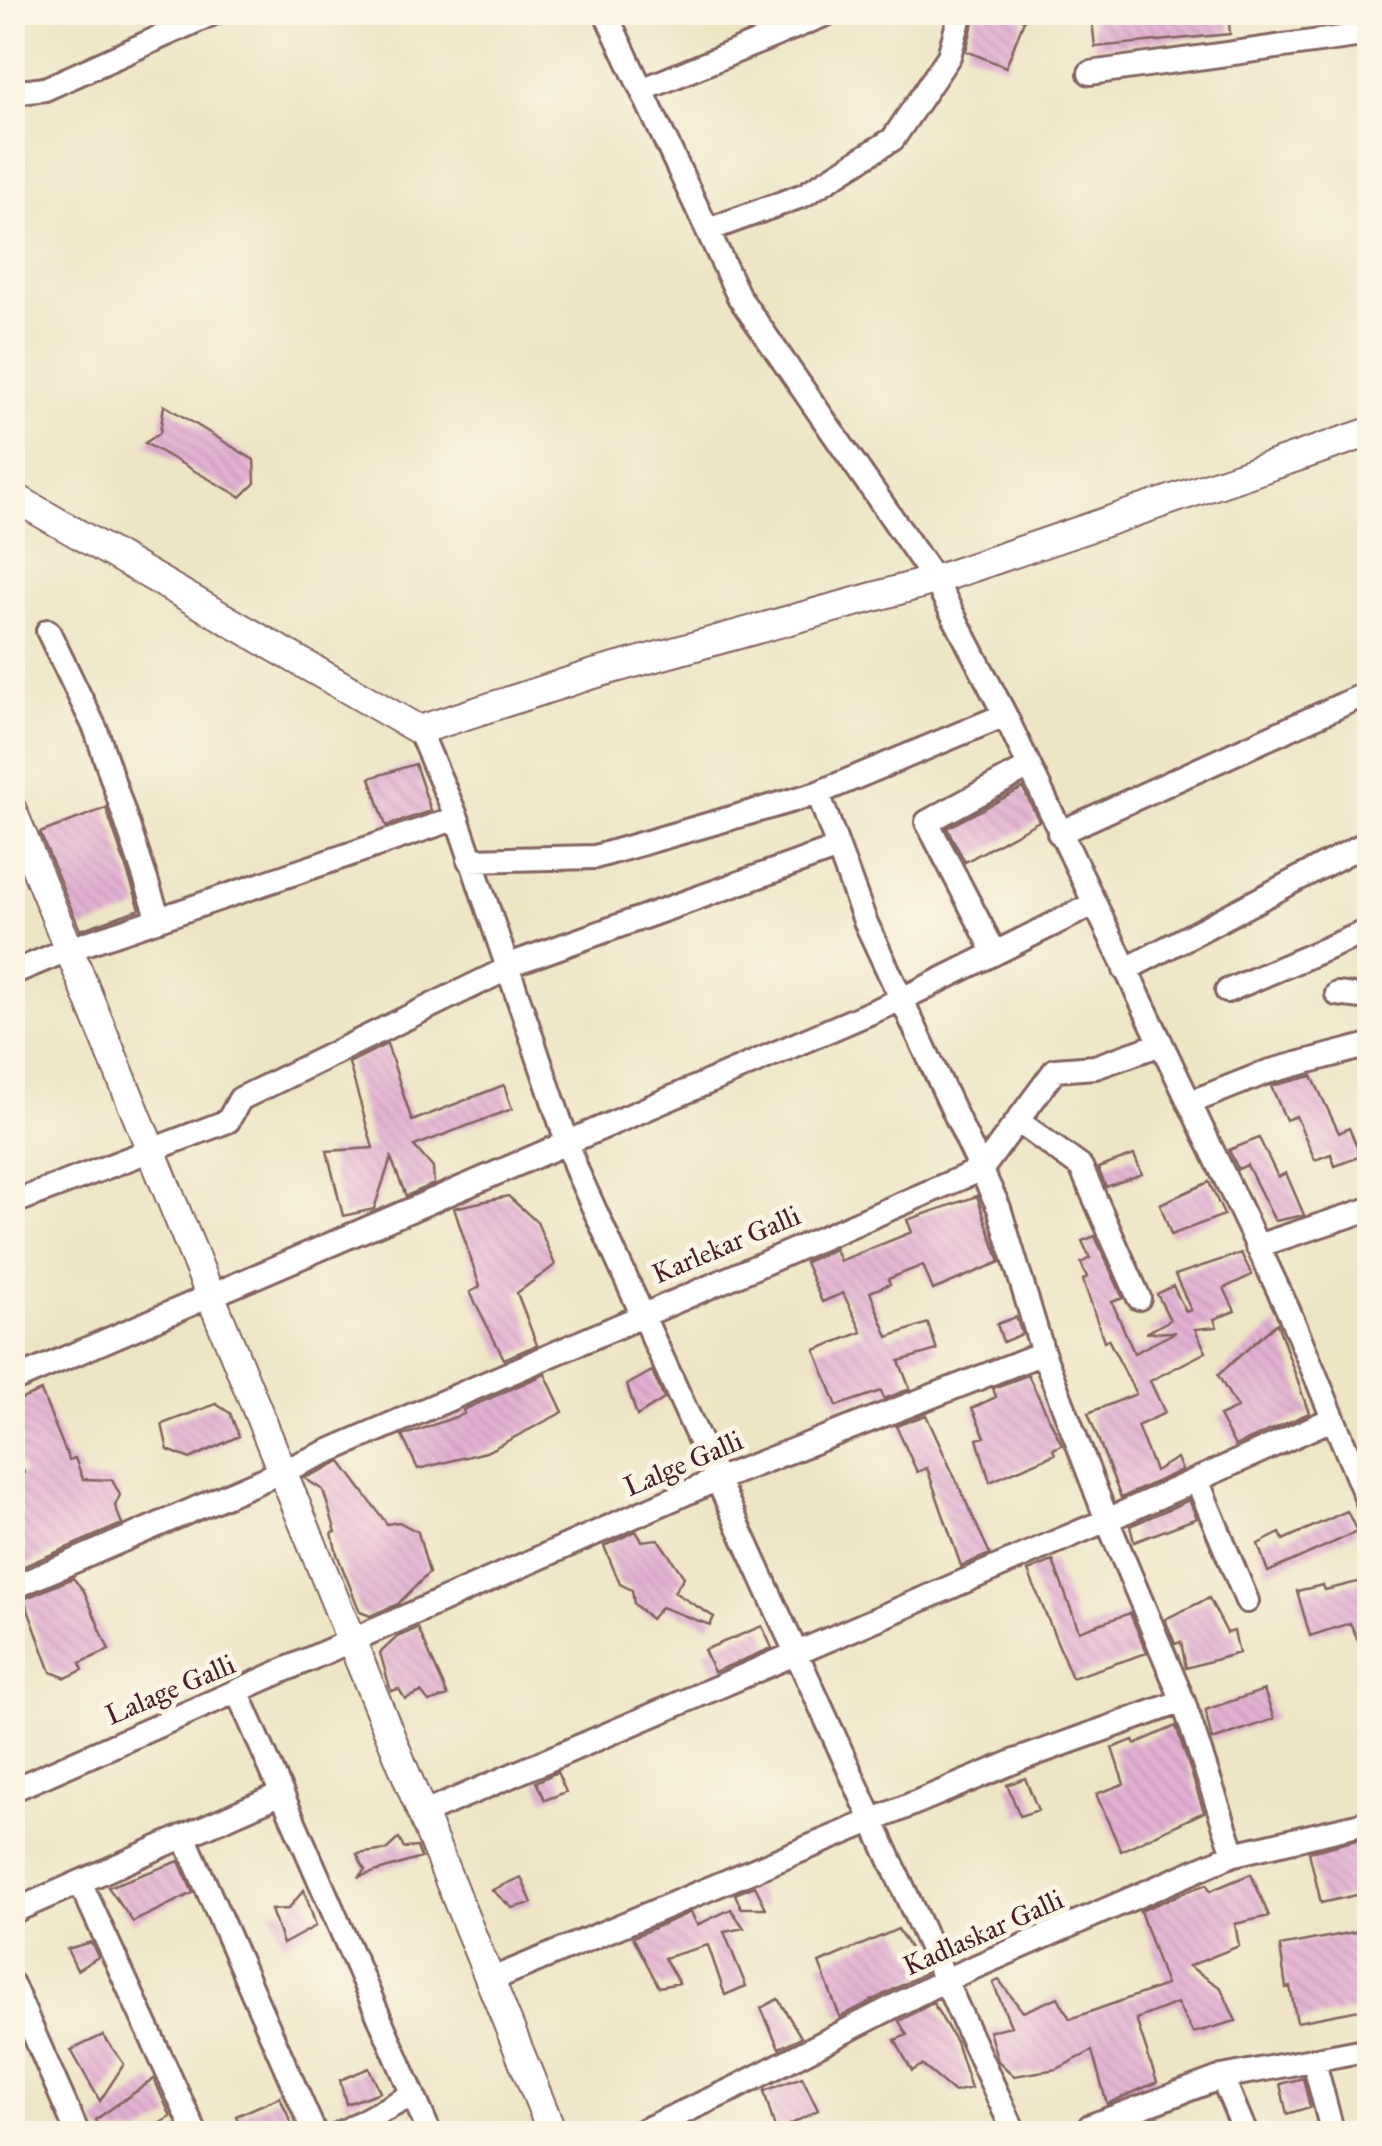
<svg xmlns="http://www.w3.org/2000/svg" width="1382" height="2146" viewBox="0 0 1382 2146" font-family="'IM FELL Great Primer',serif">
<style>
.building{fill:url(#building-back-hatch)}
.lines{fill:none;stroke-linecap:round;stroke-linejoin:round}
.minor-casing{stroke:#836461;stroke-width:28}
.tertiary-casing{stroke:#836461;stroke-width:32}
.minor{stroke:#fff;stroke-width:22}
.tertiary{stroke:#fff;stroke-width:28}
.labels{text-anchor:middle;stroke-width:10;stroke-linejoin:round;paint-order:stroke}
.street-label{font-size:28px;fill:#4a1f2b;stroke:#fcf5e5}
</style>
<defs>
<pattern id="building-back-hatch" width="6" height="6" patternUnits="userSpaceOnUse" patternTransform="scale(2.5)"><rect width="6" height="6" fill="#e3b0d3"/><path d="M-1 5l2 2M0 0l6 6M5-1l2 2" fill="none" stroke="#c497b5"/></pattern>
</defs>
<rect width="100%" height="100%" fill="#fcf5e5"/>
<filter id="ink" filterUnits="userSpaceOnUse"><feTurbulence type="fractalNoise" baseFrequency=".01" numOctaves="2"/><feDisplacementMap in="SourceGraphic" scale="20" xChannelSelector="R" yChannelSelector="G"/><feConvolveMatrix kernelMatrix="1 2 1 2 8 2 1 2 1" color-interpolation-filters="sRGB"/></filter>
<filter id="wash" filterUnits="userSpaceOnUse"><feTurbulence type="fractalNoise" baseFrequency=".0048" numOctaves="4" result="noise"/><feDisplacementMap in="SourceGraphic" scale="40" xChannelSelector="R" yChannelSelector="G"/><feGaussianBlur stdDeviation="2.25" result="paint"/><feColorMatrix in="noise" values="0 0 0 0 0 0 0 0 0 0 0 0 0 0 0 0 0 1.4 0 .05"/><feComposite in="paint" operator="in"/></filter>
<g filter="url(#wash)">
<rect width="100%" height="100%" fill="#eee5c5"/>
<g id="blocks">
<path class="building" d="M976,12H1003L1024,20L1006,67L966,51Z
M1091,12H1228L1230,34L1095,47Z
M164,405L254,460L255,483L241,497L145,443L160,433Z
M415,764L431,811L386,826L370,778Z
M1023,788L1039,821L965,862L947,828Z
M106,808L140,909L80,930L40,833Z
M387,1044L412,1121L504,1085L512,1109L414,1146L433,1168L434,1184L406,1196L391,1158L374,1209L343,1216L327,1151L373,1148L349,1063Z
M1312,1076L1339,1133L1349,1128L1361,1156L1335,1166L1331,1154L1315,1160L1296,1116L1286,1120L1271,1086Z
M1259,1138L1278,1177L1286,1173L1304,1215L1275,1221L1247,1165L1238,1169L1229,1150Z
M1134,1155L1142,1174L1106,1187L1098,1168Z
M1209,1182L1224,1215L1171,1235L1160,1204Z
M508,1196L537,1222L555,1265L517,1293L537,1345L504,1359L470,1292L480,1287L454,1208Z
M977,1196L1000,1262L933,1290L923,1265L888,1279L890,1284L870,1292L888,1337L928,1323L937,1350L899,1361L910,1389L884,1399L881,1391L837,1406L815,1350L862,1332L843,1293L822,1302L805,1262L835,1249L840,1261L912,1232L907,1220Z
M1095,1236L1123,1298L1112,1302L1134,1353L1176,1332L1146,1333L1170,1320L1157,1294L1173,1286L1186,1312L1191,1310L1175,1275L1241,1253L1252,1275L1224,1288L1235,1311L1214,1319L1217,1327L1195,1329L1206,1352L1150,1381L1165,1413L1137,1426L1155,1471L1177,1458L1182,1470L1121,1498L1088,1413L1136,1394L1108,1339L1104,1341L1083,1280L1087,1277L1081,1263L1090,1258L1082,1241Z
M1016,1317L1022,1334L1003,1342L997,1324Z
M1277,1323L1309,1413L1235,1446L1219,1416L1237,1408L1218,1375Z
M652,1371L664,1399L637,1416L627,1385Z
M545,1374L563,1412L486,1452L418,1469L402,1436L464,1414L463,1410Z
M1028,1375L1062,1445L1053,1449L1055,1454L990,1482L977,1439L985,1437L972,1408L996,1397L993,1388Z
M41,1391L69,1460L75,1458L83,1479L112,1480L120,1495L115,1506L122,1524L13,1571L12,1479L24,1473L12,1445V1403Z
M216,1404L230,1413L239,1436L190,1459L168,1450L162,1424Z
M926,1415L990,1554L961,1566L927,1468L917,1472L896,1426Z
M341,1462L387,1524L399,1522L418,1532L429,1573L398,1604L370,1616L360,1612L337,1554L332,1533L336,1532L323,1490L304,1478Z
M1189,1500L1197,1518L1134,1542L1130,1526Z
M1347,1511L1357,1532L1268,1572L1258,1544L1280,1533L1283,1540Z
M636,1531L642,1541L658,1539L684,1577L674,1592L714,1617L710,1625L661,1607L651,1619L634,1604L632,1590L620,1584L604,1546Z
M1053,1561L1079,1631L1130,1613L1147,1653L1072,1678L1028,1571Z
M73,1578L84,1591L109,1650L80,1663L83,1670L66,1678L51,1672L24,1599Z
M1370,1579V1666L1350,1623L1310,1636L1297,1591L1323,1585L1325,1590Z
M1209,1598L1227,1633L1234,1631L1239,1653L1186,1668L1181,1642L1175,1644L1165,1619Z
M762,1626L772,1648L714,1672L704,1650Z
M418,1628L448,1696L429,1702L421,1692L405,1699L399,1689L391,1691L380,1653L397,1637Z
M1264,1690L1274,1719L1212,1740L1205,1710Z
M1176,1726L1204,1812L1121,1851L1096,1794L1124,1784L1112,1748L1133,1740L1135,1744Z
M557,1772L566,1792L545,1800L536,1782Z
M1025,1778L1038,1810L1020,1816L1007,1785Z
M399,1838L404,1848L417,1847L421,1858L358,1877L365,1870L357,1854L386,1850Z
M1361,1839L1370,1892L1321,1903L1309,1852Z
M179,1861L193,1893L133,1922L108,1887Z
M1251,1874L1269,1916L1235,1924L1239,1946L1189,1966L1221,1988L1236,2021L1193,2033L1177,2003L1136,2019L1157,2082L1107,2104L1092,2051L1057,2069L1014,2076L998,2061L989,2031L1011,2026L993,1983L999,1980L1023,2012L1058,1997L1070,2019L1166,1985L1140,1911L1188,1891L1207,1884L1210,1891Z
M521,1877L532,1903L512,1908L492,1890Z
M755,1886L766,1908H741L735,1894Z
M304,1890L316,1926L283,1944L271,1910L288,1909Z
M731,1909L744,1928L724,1932L746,1986L725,1995L708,1945L664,1958L679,1983L659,1987L633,1937L691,1912L697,1925Z
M898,1929L925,1973L840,2017L819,1963Z
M1370,1929V2008L1297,2022L1290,1987L1286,1988L1280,1946Z
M91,1942L98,1957L77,1970L67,1949Z
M778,1999L801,2037L779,2048L761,2008Z
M933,2003L956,2042L971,2088L954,2092L922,2065L912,2071L895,2040L907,2035L899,2021Z
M103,2035L124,2064L100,2101L71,2050Z
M369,2068L380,2092L346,2104L340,2080Z
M802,2077L818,2110L776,2132L764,2091Z
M1303,2078L1310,2107L1287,2114L1280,2084Z
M154,2079L171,2117L141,2134H102L95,2120Z
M280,2097L296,2134H244L236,2116Z"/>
</g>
</g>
<g filter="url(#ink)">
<use href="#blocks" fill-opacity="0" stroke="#836461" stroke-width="2.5"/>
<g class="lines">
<defs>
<path id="minor" d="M605,12L739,297L935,580L1005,715L1289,1312L1370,1507
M1090,73L1370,34
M642,90L831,12
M12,93L45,89L216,12
M708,230L804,195L893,139L949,56L961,12
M48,631L96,730L159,919
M419,730L457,818L577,1171L1015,2134
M818,793L865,921L999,1208L1043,1353L1107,1520L1183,1701L1234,1854
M1059,833L1370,692
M469,860L595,857L818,793L1005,715
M995,953L927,822L1029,767
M506,966L838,848
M1125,970L1370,841
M12,973L67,950L457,818
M1227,991L1370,930
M1337,994L1370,998
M1189,1103L1267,1072L1370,1045
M1019,1122L1081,1167L1139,1298
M12,1203L228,1121L240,1099L507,969
M1257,1246L1370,1209
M12,1381L902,999L1094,904
M1197,1480L1247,1601
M12,1588L982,1169L1055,1070L1095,1067L1161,1044
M238,1693L430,2134
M12,1790L716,1480L1043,1353
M422,1814L1107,1520L1332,1419
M184,1836L315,2134
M80,1882L196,2134
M12,1912L280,1794
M490,1980L1018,1760L1183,1701
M12,1984L78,2134
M1314,2062L1333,2134
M1222,2077L1246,2134
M1090,2126L1222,2077L1370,2049
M339,2134L412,2095
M636,2134L733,2089L945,1980L1234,1854L1370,1822"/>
<path id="tertiary" d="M12,496L419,730L590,675L935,580L1370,432
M12,810L553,2134"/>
</defs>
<use href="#minor" class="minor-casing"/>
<use href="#tertiary" class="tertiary-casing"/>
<use href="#minor" class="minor"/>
<use href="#tertiary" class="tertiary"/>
</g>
</g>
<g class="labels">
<g class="street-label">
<text transform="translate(726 1244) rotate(-23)" y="10">Karlekar Galli</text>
<text transform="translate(683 1463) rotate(-23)" y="10">Lalge Galli</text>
<text transform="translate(170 1689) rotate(-23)" y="10">Lalage Galli</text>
<text transform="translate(983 1932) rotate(-24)" y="10">Kadlaskar Galli</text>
</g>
</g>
<rect width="1382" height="2146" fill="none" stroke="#fcf5e5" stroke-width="50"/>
</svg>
